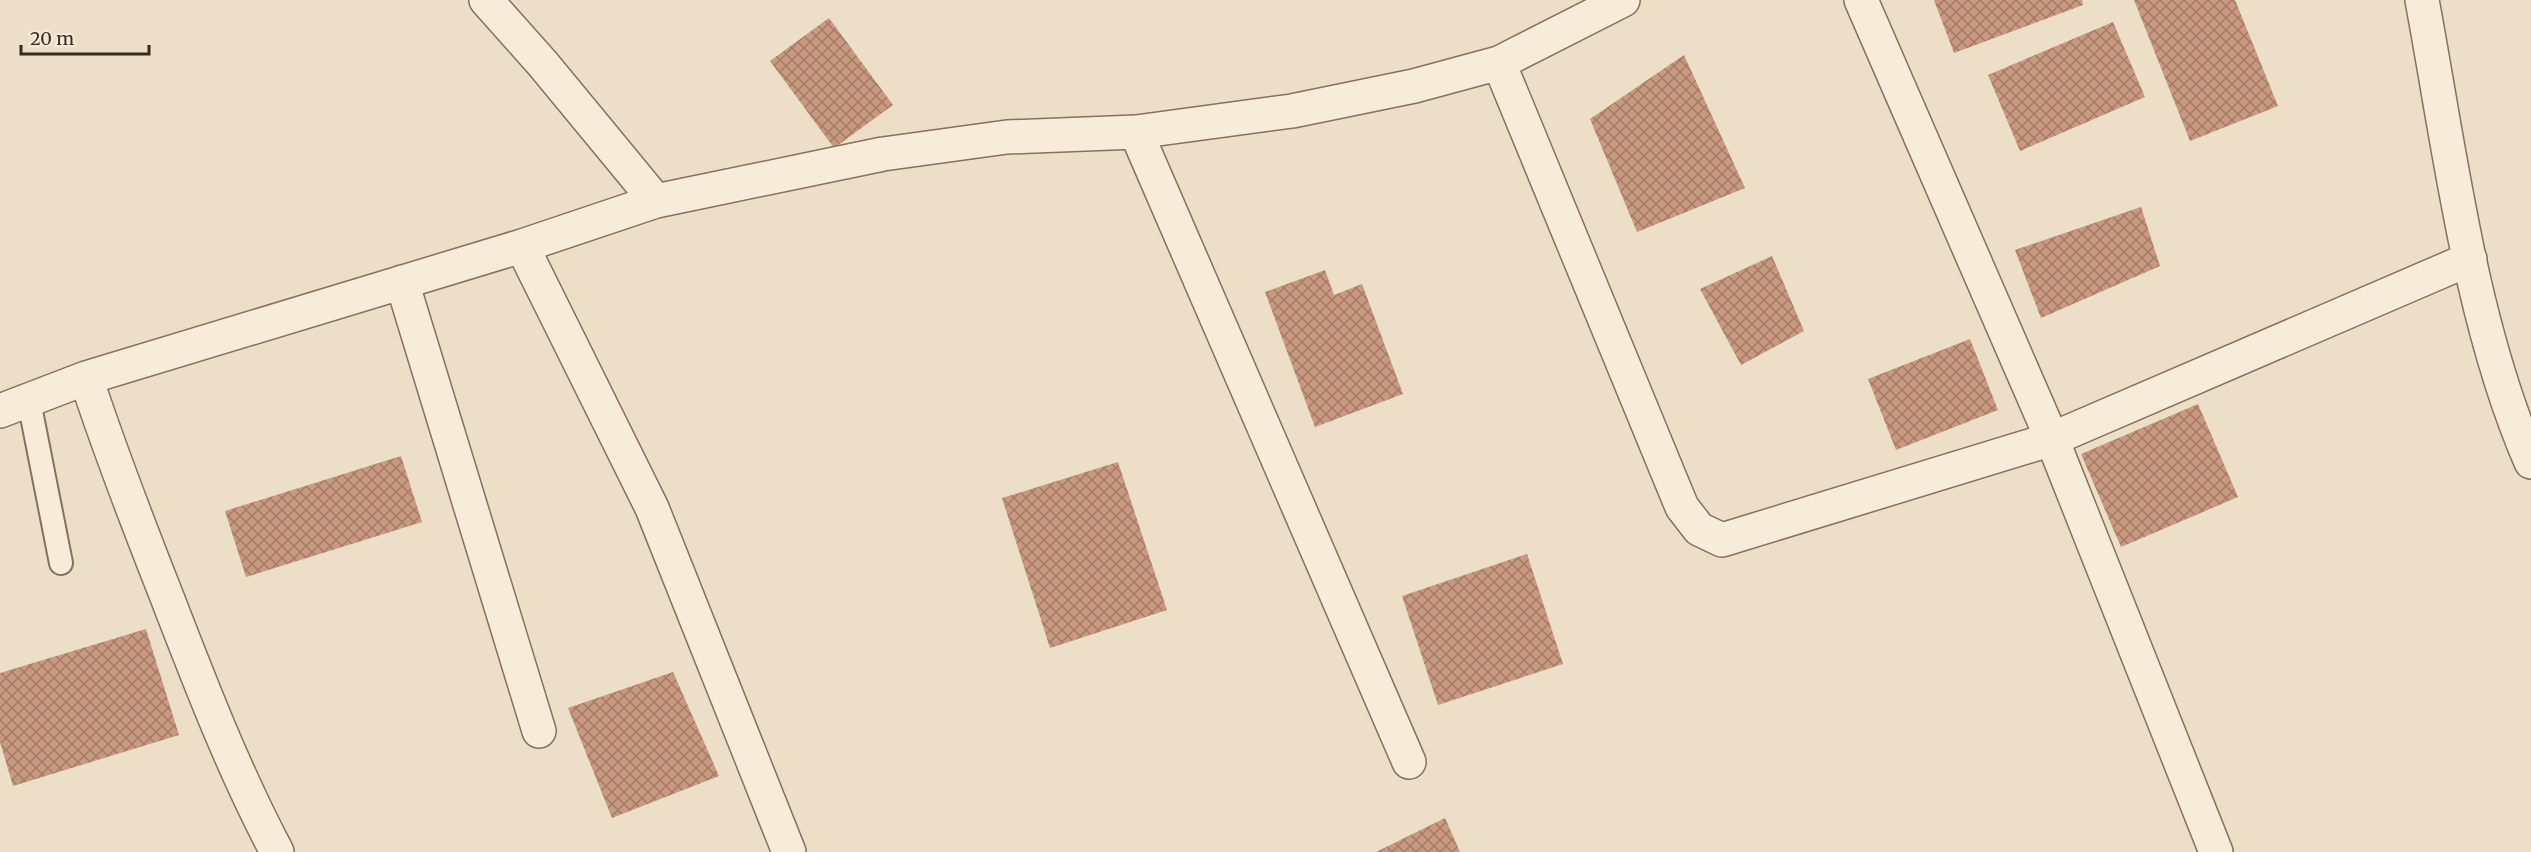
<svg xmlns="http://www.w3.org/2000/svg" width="2531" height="852" viewBox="0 0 2531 852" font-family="Merriweather,serif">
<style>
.building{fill:url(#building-cross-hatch)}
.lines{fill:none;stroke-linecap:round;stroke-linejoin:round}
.lane-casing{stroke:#87705d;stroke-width:26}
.street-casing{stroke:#87705d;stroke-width:36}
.lane{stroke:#f7ecda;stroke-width:22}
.street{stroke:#f7ecda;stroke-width:33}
</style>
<defs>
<pattern id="building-cross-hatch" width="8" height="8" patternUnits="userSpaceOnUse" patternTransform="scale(1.5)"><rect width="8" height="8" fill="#c8987f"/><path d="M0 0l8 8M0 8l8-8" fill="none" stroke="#a37c68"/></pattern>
</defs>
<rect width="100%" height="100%" fill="#ecdec7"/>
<path class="building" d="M1934,0H2082L2083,5L1954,53Z
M2134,0H2235L2278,106L2190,141Z
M829,18L893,105L834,148L770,61Z
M2113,22L2145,97L2020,151L1988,75Z
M1684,55L1745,188L1637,232L1590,119Z
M2141,207L2160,266L2041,318L2015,250Z
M1772,256L1804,331L1741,365L1700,289Z
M1325,270L1334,295L1362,284L1403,394L1315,427L1265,292Z
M1970,339L1998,410L1896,450L1868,379Z
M2198,404L2238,497L2121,547L2081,454Z
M401,456L422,522L246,577L225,511Z
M1118,462L1167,610L1050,648L1002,498Z
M1527,554L1563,664L1438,705L1402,596Z
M146,629L179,735L13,786L0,742V673Z
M673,672L719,776L612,818L568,708Z
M1445,818L1460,852H1376Z"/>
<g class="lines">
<defs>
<path id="lane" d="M29,401L61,563"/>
<path id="street" d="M486,0L543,64L656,201
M1861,0L2052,439L2216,852
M2422,0C2450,150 2470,322 2531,462
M1499,63L1682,507L1699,529L1722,540L2052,439L2470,259
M1136,132L1409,762
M522,246L652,508L789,852
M402,282L539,731
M86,378C110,451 137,521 165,592C199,680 233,769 277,852
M0,411L86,378L522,246L656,201L883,154L1007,137L1136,132L1292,111L1414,86L1499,63L1623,0"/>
</defs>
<use href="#lane" class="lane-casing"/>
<use href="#street" class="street-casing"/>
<use href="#lane" class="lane"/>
<use href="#street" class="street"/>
</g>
<path d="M21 45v9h128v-9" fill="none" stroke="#382a20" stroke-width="3"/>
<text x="30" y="45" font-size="18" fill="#382a20" stroke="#f4e9d6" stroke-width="4.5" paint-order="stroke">20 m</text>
</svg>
